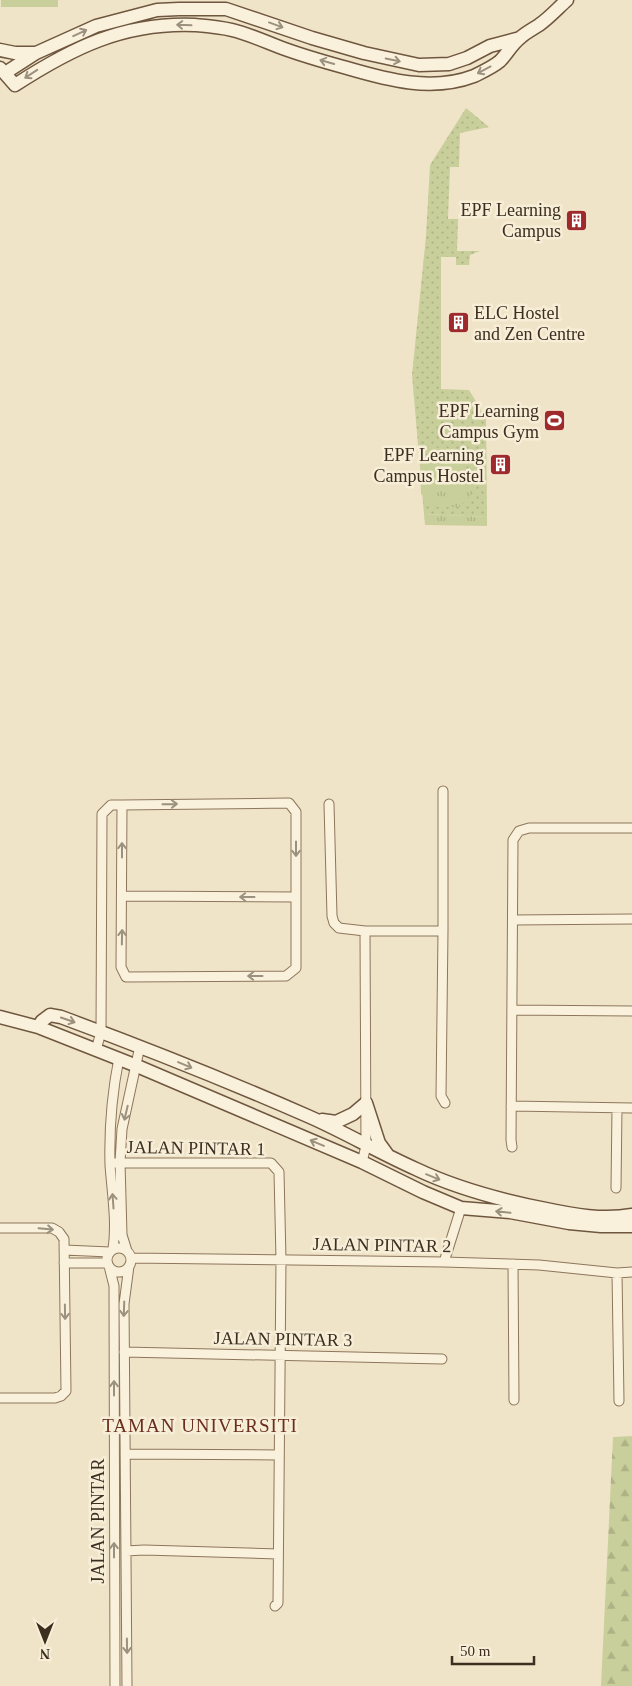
<svg xmlns="http://www.w3.org/2000/svg" width="632" height="1686" viewBox="0 0 632 1686" font-family="'Times New Roman',serif">
<style>
.grass{fill:url(#grass-dots)}
.forest{fill:url(#forest-firs)}
.park{fill:url(#park-tufts)}
.garden{fill:#c9cf9b}
.lines{fill:none;stroke-linecap:round;stroke-linejoin:round}
.street-casing{stroke:#8d765c;stroke-width:11}
.secondary-casing{stroke:#6f573f;stroke-width:15}
.street{stroke:#faf1dc;stroke-width:9}
.secondary{stroke:#faf1dc;stroke-width:12}
.oneway{stroke:#9c907e}
.labels{text-anchor:middle;stroke-width:5;stroke-linejoin:round;paint-order:stroke}
.poi-label{font-size:18px;fill:#3d2e20;stroke:#f7eed8;text-anchor:end}
.street-label{font-size:18px;fill:#3d2e20;stroke:#f7eed8}
.neighbourhood-label{font-size:19px;letter-spacing:1px;fill:#6b2e1e;stroke:#f7eed8}
</style>
<defs>
<pattern id="grass-dots" width="8" height="8" patternUnits="userSpaceOnUse" patternTransform="scale(1.25)"><rect width="8" height="8" fill="#c9cf9b"/><path d="M2 2h.1M6 6h.1" fill="none" stroke="#aeb285" stroke-width="1.8" stroke-linecap="round"/></pattern>
<pattern id="forest-firs" width="22" height="20" patternUnits="userSpaceOnUse" patternTransform="scale(1.25)"><rect width="22" height="20" fill="#c9cf9b"/><path d="M5 1l3.5 6h-7zM16 11l3.5 6h-7z" fill="#aeb285"/></pattern>
<pattern id="park-tufts" width="24" height="20" patternUnits="userSpaceOnUse" patternTransform="scale(1.25)"><rect width="24" height="20" fill="#c9cf9b"/><path d="M3 7l-1-3M5 7V3M7 7l1-3M15 17l-1-3M17 17v-4M19 17l1-3" fill="none" stroke="#aeb285"/></pattern>
</defs>
<rect width="100%" height="100%" fill="#f0e4c8"/>
<path class="grass" d="M466,108L489,127L460,133L459,167H450L448,219H458L457,251H480L470,255L469,265H456V257H441V389L469,390L486,418L487,517L424,514L412,375L426,236L430,165Z"/>
<path class="forest" d="M632,1436V1686H601L613,1437Z"/>
<path class="park" d="M426,447L457,449L474,492L459,507H433L421,494L420,470Z
M424,514L487,517V526L425,525Z"/>
<path class="garden" d="M1,0H58V7H1Z"/>
<g class="lines">
<defs>
<path id="street" d="M443,791V931
M329,804L332,916L334,923L339,928L365,931
M122,896L295,897
M513,920L632,919
M512,1010L632,1011
M96,1050L101,1032L102,814L111,805H122L289,803L296,812V968L286,976L126,977L121,967L122,805
M511,1106L632,1108
M512,1147L511,1140L513,840L519,831L529,828H632
M362,1162L366,1146L365,931H443L441,1096L445,1103
M110,1163H271L279,1172L281,1260L278,1603L275,1606
M616,1188L617,1108
M0,1228H52L59,1232L64,1239L66,1391L61,1396L55,1398H0
M107 1260a12 12 0 1 1 24 0a12 12 0 1 1-24 0Z
M113,1249C117,1222 112,1193 110,1165C109,1129 112,1093 119,1058
M64,1250L110,1252
M127,1251L122,1235L120,1162L122,1129L140,1046
M131,1258L444,1262L539,1265L617,1273L632,1272
M444,1262L461,1208
M64,1263H107
M513,1264L514,1400
M109,1266L114,1286L115,1686
M617,1273L619,1401
M124,1352L442,1359
M125,1454L279,1455
M126,1551L144,1550L278,1554
M127,1686L124,1304L129,1266"/>
<path id="secondary" d="M0,50L15,53H35
M0,68L15,85C72,48 124,22 195,25C207,26 220,27 232,30C249,34 266,42 282,48C304,56 325,62 347,68C388,80 432,92 474,76C482,72 493,67 500,61C507,54 512,44 520,38C525,33 533,29 539,25C549,18 558,8 567,0
M5,73L36,53L96,26L157,10L179,9H226L312,38L364,53L419,65L449,64L467,58L490,46L520,38
M0,1017L38,1027L137,1066L362,1162L423,1192L461,1208L510,1212L569,1223L601,1226H632
M38,1027L42,1021L50,1015L61,1017C145,1048 228,1081 310,1117C346,1133 380,1153 416,1169C458,1189 500,1200 546,1209C574,1215 603,1220 632,1215
M322,1120L336,1122L353,1114L366,1103L379,1143L387,1154"/>
</defs>
<use href="#street" class="street-casing"/>
<use href="#secondary" class="secondary-casing"/>
<use href="#street" class="street"/>
<use href="#secondary" class="secondary"/>
</g>
<defs><path id="oneway-shaft" d="M-6 0H5M1.5-3L5.5 0L1.5 3" fill="none" stroke-width="1.6" stroke-linecap="round" stroke-linejoin="round" transform="scale(1.25)"/></defs>
<g class="oneway">
<use href="#oneway-shaft" transform="translate(184 25) rotate(-178)"/>
<use href="#oneway-shaft" transform="translate(276 25) rotate(20)"/>
<use href="#oneway-shaft" transform="translate(80 33) rotate(-25)"/>
<use href="#oneway-shaft" transform="translate(393 60) rotate(12)"/>
<use href="#oneway-shaft" transform="translate(327 62) rotate(-164)"/>
<use href="#oneway-shaft" transform="translate(484 70) rotate(152)"/>
<use href="#oneway-shaft" transform="translate(31 74) rotate(147)"/>
<use href="#oneway-shaft" transform="translate(170 804) rotate(-1)"/>
<use href="#oneway-shaft" transform="translate(296 849) rotate(90)"/>
<use href="#oneway-shaft" transform="translate(122 850) rotate(-90)"/>
<use href="#oneway-shaft" transform="translate(247 897) rotate(-180)"/>
<use href="#oneway-shaft" transform="translate(122 937) rotate(-89)"/>
<use href="#oneway-shaft" transform="translate(255 976) rotate(180)"/>
<use href="#oneway-shaft" transform="translate(68 1020) rotate(19)"/>
<use href="#oneway-shaft" transform="translate(185 1065) rotate(23)"/>
<use href="#oneway-shaft" transform="translate(126 1113) rotate(103)"/>
<use href="#oneway-shaft" transform="translate(317 1143) rotate(-157)"/>
<use href="#oneway-shaft" transform="translate(433 1177) rotate(22)"/>
<use href="#oneway-shaft" transform="translate(113 1201) rotate(-94)"/>
<use href="#oneway-shaft" transform="translate(503 1212) rotate(-174)"/>
<use href="#oneway-shaft" transform="translate(46 1229) rotate(5)"/>
<use href="#oneway-shaft" transform="translate(124 1309) rotate(92)"/>
<use href="#oneway-shaft" transform="translate(65 1312) rotate(89)"/>
<use href="#oneway-shaft" transform="translate(114 1388) rotate(-90)"/>
<use href="#oneway-shaft" transform="translate(114 1550) rotate(-90)"/>
<use href="#oneway-shaft" transform="translate(127 1646) rotate(89)"/>
</g>
<defs>
<symbol id="building-square" viewBox="-11 -11 22 22"><rect x="-9" y="-9" width="18" height="18" rx="4" fill="#9e2a2b" stroke="#f7eed8"/><path d="M-4-6H4V6H1V3H-1V6H-4ZM-2.5-4.3h1.7v1.8h-1.7ZM.8-4.3h1.7v1.8H.8ZM-2.5-1h1.7V.8h-1.7ZM.8-1h1.7V.8H.8Z" fill="#fff"/></symbol>
<symbol id="stadium-square" viewBox="-11 -11 22 22"><rect x="-9" y="-9" width="18" height="18" rx="4" fill="#9e2a2b" stroke="#f7eed8"/><path d="M0-5a6.5 5 0 1 0 0 10a6.5 5 0 1 0 0-10ZM-3.5-1.8h7v3.6h-7Z" fill="#fff"/></symbol>
</defs>
<g fill-rule="evenodd">
<use href="#building-square" x="564" y="208" width="25" height="25"/>
<use href="#building-square" x="446" y="310" width="25" height="25"/>
<use href="#stadium-square" x="542" y="408" width="25" height="25"/>
<use href="#building-square" x="488" y="452" width="25" height="25"/>
</g>
<g class="labels">
<g class="poi-label">
<text x="561" y="216">EPF Learning<tspan x="561" dy="21">Campus</tspan></text>
<text x="474" y="319" text-anchor="start">ELC Hostel<tspan x="474" dy="21">and Zen Centre</tspan></text>
<text x="539" y="417">EPF Learning<tspan x="539" dy="21">Campus Gym</tspan></text>
<text x="484" y="461">EPF Learning<tspan x="484" dy="21">Campus Hostel</tspan></text>
</g>
<g class="street-label">
<text transform="translate(196 1148) rotate(1)" y="6">JALAN PINTAR 1</text>
<text transform="translate(382 1245) rotate(1)" y="6">JALAN PINTAR 2</text>
<text transform="translate(283 1339) rotate(1)" y="6">JALAN PINTAR 3</text>
<text transform="translate(98 1521) rotate(-90)" y="6">JALAN PINTAR</text>
</g>
<g class="neighbourhood-label">
<text x="200" y="1432">TAMAN UNIVERSITI</text>
</g>
</g>
<g transform="translate(45 1641) rotate(180)" stroke="#f7eed8" stroke-width="4" paint-order="stroke">
<path d="M0-4L9 19L0 12L-9 19Z" fill="#3d2e20"/>
<text y="-8" font-size="14" font-weight="bold" text-anchor="middle" fill="#3d2e20">N</text>
</g>
<path d="M452 1656v8h82v-8" fill="none" stroke="#3d2e20" stroke-width="2.5"/>
<text x="460" y="1656" font-size="15" fill="#3d2e20" stroke="#f7eed8" stroke-width="4" paint-order="stroke">50 m</text>
</svg>
